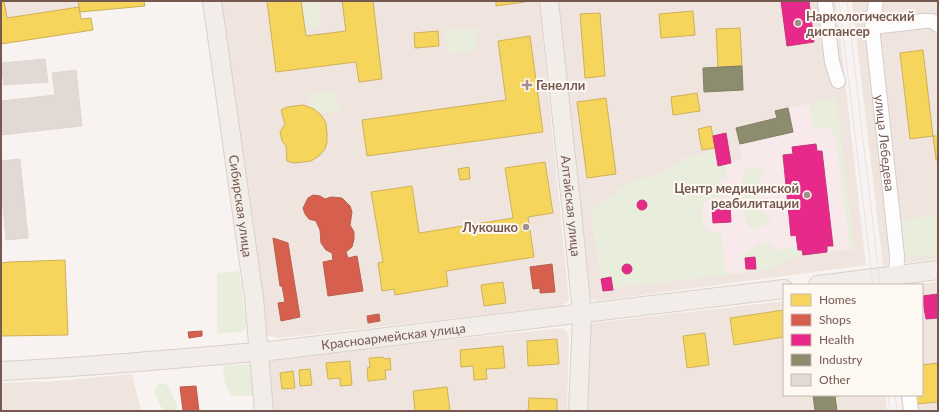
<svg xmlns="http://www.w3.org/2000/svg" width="939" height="412" viewBox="0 0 939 412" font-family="Lato,sans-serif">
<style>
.residential{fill:#f0e5de}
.medical{fill:#f8e9eb}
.green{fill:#e8eddc}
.homes{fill:#f6d55c;stroke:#cfb059}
.shops{fill:#d6604d;stroke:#b95e4e}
.health{fill:#e7298a;stroke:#c53779}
.industry{fill:#8c8c6e;stroke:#857d65}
.building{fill:#e2d9d5;stroke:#e0d6d3}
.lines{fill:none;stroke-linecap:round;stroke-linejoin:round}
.minor-casing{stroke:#d6cecb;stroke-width:16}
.major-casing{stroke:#d9d0cd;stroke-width:20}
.minor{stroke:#fefdfd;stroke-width:14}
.major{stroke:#f2ede8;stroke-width:18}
.tram{stroke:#e5e4e6;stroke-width:1}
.poi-dot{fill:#a38f89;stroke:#fef8f3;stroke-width:1.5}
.labels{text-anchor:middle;stroke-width:4;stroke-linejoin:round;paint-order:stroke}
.poi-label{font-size:13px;font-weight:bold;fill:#755951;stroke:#fef8f3;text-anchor:start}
.street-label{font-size:13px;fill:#755951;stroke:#fef8f3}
</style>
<rect width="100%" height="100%" fill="#f8f3f0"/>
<path class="residential" d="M4,1H78L79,7L7,18Z
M217,1H539L569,299L568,302L562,306L279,338L272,337L267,335L264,331Z
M556,1H836L866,265L597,301L592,299L590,297Z
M852,1H938V259L883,266Z
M938,282V411H902L900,395H922V285H912Z
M784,301V395H885L887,411H583L590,326L592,323Z
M562,328L567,331L569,337L567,411H271L269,363L274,359Z
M132,374L141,411H1V383L56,381Z"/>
<path class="medical" d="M836,98L854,249L799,255L773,268L732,274L612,288L611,277L601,279L591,212L626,185L666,170L682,159L715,150L718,166L731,163L742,158L740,144L793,132L788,108Z"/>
<path class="green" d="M302,1H318L321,27L305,29Z
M477,28L476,51L448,54L446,31Z
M336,91L339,111L322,114L311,107L310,95Z
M836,98L854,249L850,250L836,140C832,125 827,125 814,129L809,104Z
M715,150L718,165L726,164L727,178L720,179L721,197C715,197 708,198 704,203C702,206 702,209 702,212C702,227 706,234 722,233L724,270L732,274L612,288L611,277L601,279L591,212L626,185L666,170L682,159Z
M753,167L766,170C754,186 754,207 772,219C748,239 745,226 743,202C742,193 741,181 744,173C746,169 748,168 753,167Z
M938,215V254L909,258L904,256L899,220Z
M765,243H770L775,250L797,247L798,250H802L803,255H799L773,268L745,272L743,255L759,244Z
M239,271L246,323L245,328L242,332L217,333V273Z
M246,364H249L251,367L255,396H233C224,389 224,377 223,366Z
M159,384H165L168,386L177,404V407L175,411L163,410C159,402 150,391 159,384Z"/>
<path class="homes" d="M1,1H4L7,18L79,7L81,19L91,18L93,30L1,44Z
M78,1H144L145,6L80,12Z
M267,1H301L306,36L346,31L342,1H373L382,79L359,82L356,62L276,72Z
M496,1H524L525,2L496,6Z
M693,11L695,35L661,38L659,14Z
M600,13L605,76L585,78L580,14Z
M740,28L742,66L718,67L716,29Z
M438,31L439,46L415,48L414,33Z
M530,36L543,132L367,156L362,120L506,100L498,41Z
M923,50L933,136L910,139L900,53Z
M697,93L700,111L673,115L671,97Z
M606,98L616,174L587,178L577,102Z
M303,105L314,109L321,115L326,123L327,134V142L325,149L319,156L311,161L294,163L287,161L286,146L282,141L280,132L285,124L281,110L287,107Z
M711,126L715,148L702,150L698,129Z
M933,136H938V160H936Z
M545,162L553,213L528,217L534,257L446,271L448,286L395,295L394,289L382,291L378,263L383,262L371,192L412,186L419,233L513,218L505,168Z
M469,167L470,179L460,180L458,169Z
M65,260L68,335L1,336V263L9,262Z
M503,282L506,303L484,306L481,285Z
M784,310V337L734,345L730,318Z
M705,333L709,365L687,368L683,336Z
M557,339L559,364L528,366L527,341Z
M503,346L505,368L486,369L487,379L474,380L473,366L461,367L460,350Z
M383,357L384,359L390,358L391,370H385L386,379L368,381L367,368L370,367L369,358Z
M350,361L352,385L340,386V378L328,379L326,363Z
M938,363V402L916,404V395H922V365Z
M310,369L312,385L300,386L299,370Z
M293,371L295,388L282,389L280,373Z
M447,387L450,411H415L413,391Z
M529,398L557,399V411H528Z"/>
<path class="shops" d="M313,195L320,196L325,199L331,197L342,198L350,206L352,212L350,225L354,232V239L352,247L346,252L348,258L357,256L363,291L328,296L323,262L333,260L332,253L326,250L321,243L320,230L316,221L309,219L305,214L303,208L308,198Z
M273,238L288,243L300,317L281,321L278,303L285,302L282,286H280Z
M552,264L555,292L540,293V288L533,289L530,267Z
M379,314L380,321L368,323L367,316Z
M202,331V336L189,338L188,332Z
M196,386L199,411H183L180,387Z"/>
<path class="health" d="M781,1H809L814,42L787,46Z
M726,133L731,163L718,166L713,136Z
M816,144L817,151H822L833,246H827V252L803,255L802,250H798L796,235L791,236L783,155L793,154L792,147Z
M637 205a5 5 0 1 1 10 0a5 5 0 1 1-10 0Z
M730,206L731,222L713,223L712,207Z
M755,257L756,269H746L745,258Z
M622 269a5 5 0 1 1 10 0a5 5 0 1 1-10 0Z
M611,277L613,290L603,291L601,279Z
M938,294V318L926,319L922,296Z"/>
<path class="industry" d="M742,66L743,90L704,92L703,68Z
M788,108L793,132L740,144L736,128L777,118L775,111Z
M813,395H846L835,396L837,411H815Z"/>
<path class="building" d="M45,59L48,82L4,85L1,63Z
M76,70L82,126L1,135V101L55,95L52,73Z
M20,159L28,238L6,240L1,184V161Z"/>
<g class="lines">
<defs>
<g id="minor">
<path d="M825,1L832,62L838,81"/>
<path id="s1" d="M876,1L872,27L892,209L897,256L896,285"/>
<path d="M872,27L924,21H932L938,25"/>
<path d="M909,395L911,411"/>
</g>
<g id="major">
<path id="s2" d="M212,1L254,298L264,411"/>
<path id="s3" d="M549,1L572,212L582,314L578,411"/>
<path d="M818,285L938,270"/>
<path id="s4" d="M1,371C93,367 186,358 278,350L784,289"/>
</g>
</defs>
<use href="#minor" class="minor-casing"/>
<use href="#major" class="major-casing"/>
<use href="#minor" class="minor"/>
<use href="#major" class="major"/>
<path class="tram" d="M839,1L873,285
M847,1L880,285
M888,395L890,411
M895,395L897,411"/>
</g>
<g class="poi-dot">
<circle cx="798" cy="23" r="4"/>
<path d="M525 79h4v4h4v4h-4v4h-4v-4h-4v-4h4z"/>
<circle cx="807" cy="195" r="4"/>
<circle cx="526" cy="227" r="4"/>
</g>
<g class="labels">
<g class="poi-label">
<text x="806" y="21">Наркологический<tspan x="806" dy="15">диспансер</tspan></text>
<text x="536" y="90">Генелли</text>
<text x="799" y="193" text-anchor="end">Центр медицинской<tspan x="799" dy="15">реабилитации</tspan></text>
<text x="518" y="232" text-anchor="end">Лукошко</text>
</g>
<g class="street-label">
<text dy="5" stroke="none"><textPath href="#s1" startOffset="143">улица Лебедева</textPath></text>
<text dy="5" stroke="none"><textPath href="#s2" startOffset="207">Сибирская улица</textPath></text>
<text dy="5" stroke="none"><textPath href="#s3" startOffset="206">Алтайская улица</textPath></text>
<text dy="5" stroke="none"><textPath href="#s4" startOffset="394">Красноармейская улица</textPath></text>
</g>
</g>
<rect width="939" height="412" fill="none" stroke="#755951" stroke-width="4"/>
<rect x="783" y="284" width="140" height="112" fill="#fef8f3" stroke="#c7b8b2"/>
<rect x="791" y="294" width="20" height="12" fill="#f6d55c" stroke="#c7b8b2"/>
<text x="819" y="304" font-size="12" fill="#755951">Homes</text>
<rect x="791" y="314" width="20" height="12" fill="#d6604d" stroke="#c7b8b2"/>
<text x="819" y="324" font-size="12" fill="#755951">Shops</text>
<rect x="791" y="334" width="20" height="12" fill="#e7298a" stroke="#c7b8b2"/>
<text x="819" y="344" font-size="12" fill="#755951">Health</text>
<rect x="791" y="354" width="20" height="12" fill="#8c8c6e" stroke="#c7b8b2"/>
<text x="819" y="364" font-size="12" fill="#755951">Industry</text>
<rect x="791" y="374" width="20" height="12" fill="#e2d9d5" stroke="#c7b8b2"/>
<text x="819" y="384" font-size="12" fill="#755951">Other</text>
</svg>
